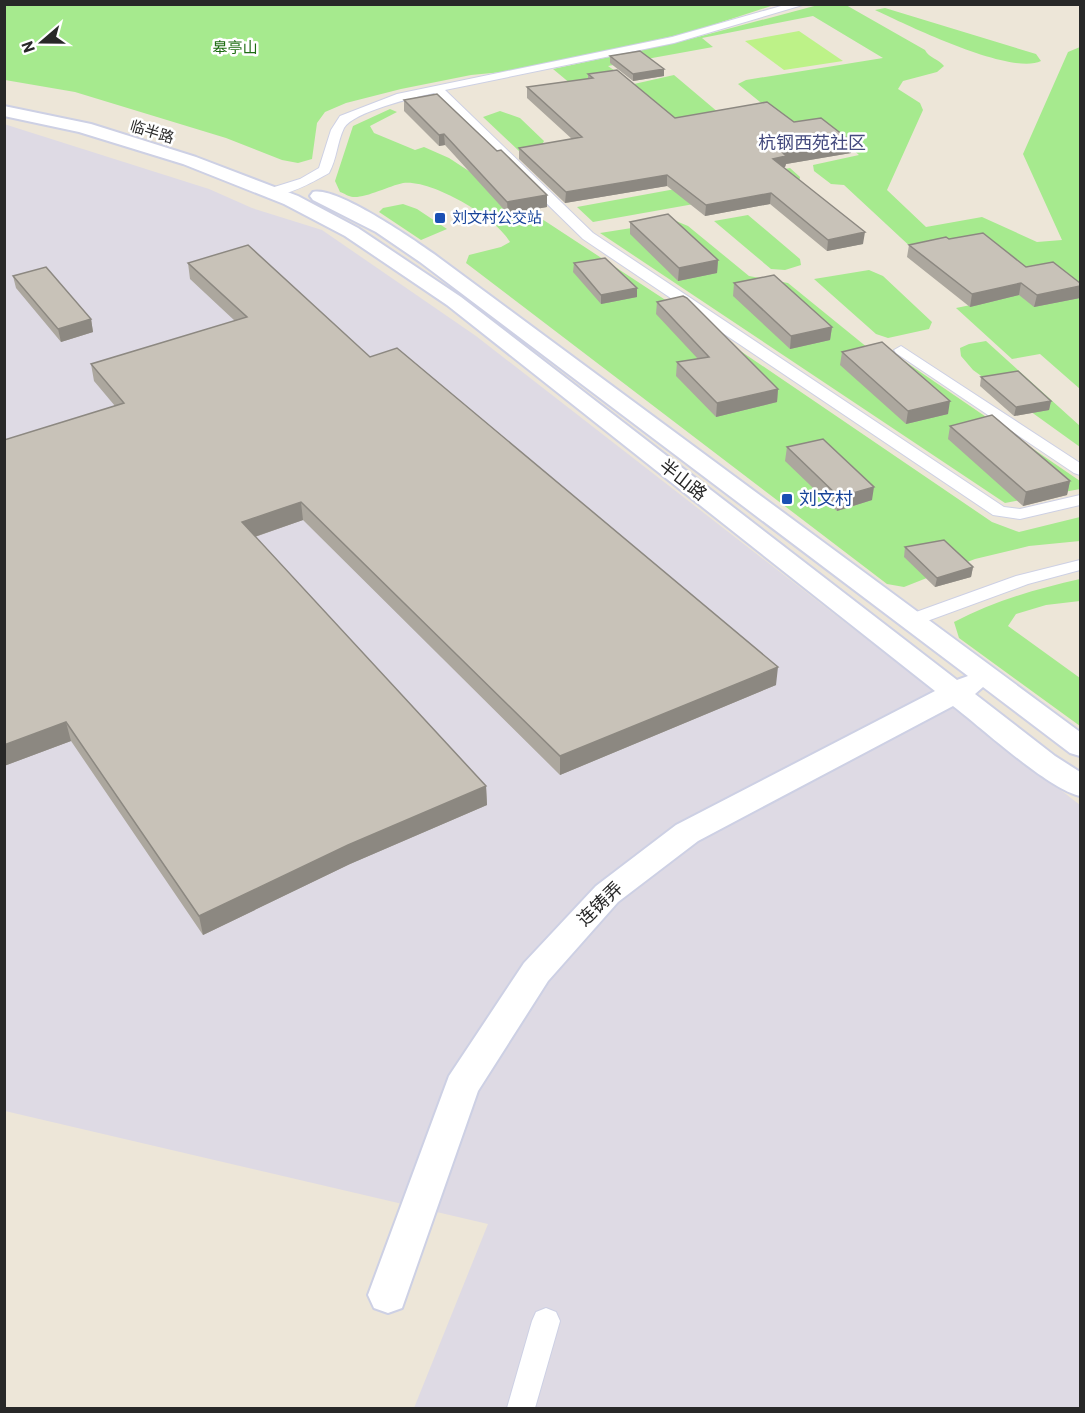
<svg xmlns="http://www.w3.org/2000/svg" width="1085" height="1413" viewBox="0 0 1085 1413" font-family="Barlow,'Noto Sans SC',sans-serif">
<style>
.industrial{fill:#dedae4}
.green{fill:#a6ea8e}
.pitch{fill:#bdf288}
.lines{fill:none;stroke-linecap:round;stroke-linejoin:round}
.street-casing{stroke:#cdd0e4;stroke-width:2}
.secondary-casing{stroke:#cdd0e4;stroke-width:4}
.street{fill:#fff;fill-rule:evenodd}
.secondary{fill:#fff;fill-rule:evenodd}
.wall{fill:#aca79e}
.shaded-wall{fill:#8c8881}
.building{fill:#c8c2b8;stroke:#8c8881;stroke-width:1.5}
.transit-dot{fill:#1a4fb4;stroke:#fff;stroke-width:2}
.labels{text-anchor:middle;stroke-width:5;stroke-linejoin:round;paint-order:stroke}
.far-park-label{font-size:15px;fill:#1d6c12;stroke:#fff}
.far-street-label{font-size:15px;fill:#282828;stroke:#fff}
.far-transit-label{font-size:15px;fill:#164399;stroke:#fff;text-anchor:start}
.far-quarter-label{font-size:18px;fill:#444a7e;stroke:#fff}
.street-label{font-size:18px;fill:#282828;stroke:#fff}
.transit-label{font-size:18px;fill:#164399;stroke:#fff;text-anchor:start}
</style>
<rect width="100%" height="100%" fill="#ede6d8"/>
<path class="industrial" d="M4,124L209,189L252,208L322,230L476,336L1080,805V1408H414L488,1224L5,1111Z"/>
<path class="green" d="M4,5H774L691,32L522,70L471,75L401,89L346,103L325,112L317,123L312,159L298,163L282,160L226,138L75,92L5,80Z
M818,5H846L925,50C929,58 939,59 944,66L937,72L903,81L898,89L920,103L923,110L887,190L926,227L982,217L1037,242L1062,240L1023,154L1068,52L1080,47V389L1040,354L1012,359L956,308L1010,297L914,250L844,185L831,184L814,171L813,165L859,155L827,127L771,135L765,106L738,84L746,80L883,58L813,16L702,38L713,47L608,66L634,84L674,75L719,113L625,129L553,69L679,42Z
M885,8L1036,54L1041,61C1011,76 907,25 875,10Z
M390,109L397,112L370,126L374,133L415,150L424,147L449,158L667,301L992,522L1019,532L1080,517V541L1029,546L975,559L904,587L887,584L466,263L469,255L501,247L510,242C497,218 432,179 403,183C389,186 366,198 353,197C349,197 344,193 340,192L335,181L353,126Z
M500,111L520,118L544,141L541,147L519,151L483,117Z
M790,168L800,177L799,183L783,188L593,222L577,207Z
M403,204L417,209L447,229L421,240L379,212L383,208Z
M748,215L800,259L801,265L785,270L771,269L714,221Z
M676,221L688,226L749,276L788,283L868,348L894,354L1080,481V489L1005,503L600,233Z
M869,270L883,276L932,322L929,329L888,338L876,334L814,279Z
M986,341L1080,426V447L973,370L961,356L960,348L969,344Z
M1080,579V601L1046,605L1016,614L1008,626L1080,678V726L959,638L954,622C994,601 1036,589 1080,579Z"/>
<path class="pitch" d="M799,31L843,61L784,70L745,41Z"/>
<g class="lines">
<defs>
<path id="street" d="M788,4H806L674,43L445,90L593,233L1004,507L1020,509L1080,495V505L1020,519L993,515L583,239L434,93C415,97 353,112 344,128C337,142 337,159 329,173C315,181 285,198 268,195L267,192L268,189L300,179L319,168L331,130L340,116L397,94L672,37Z
M901,346L1080,463V475L1074,473L896,353L894,350Z
M1080,560V570L1028,584L919,624H905L903,620L905,616L1016,576Z
M546,1308L556,1312L560,1321L535,1408H507L532,1321L536,1312Z"/>
<path id="secondary" d="M4,106L91,124L196,157L298,196L358,228L461,297L957,680L968,676L420,262L376,232L313,200L310,196L313,192C336,186 413,239 434,254L1080,732V756L1070,753L983,687L975,694L1055,756L1080,772V796C1048,789 982,728 953,706L698,841L618,902L548,981L478,1091L402,1308L388,1313L374,1308L368,1295L449,1076L524,963L596,886L676,825L935,691L447,305L345,236L284,204L183,164L79,132L4,116Z"/>
</defs>
<use href="#street" class="street-casing"/>
<use href="#secondary" class="secondary-casing"/>
<use href="#street" class="street"/>
<use href="#secondary" class="secondary"/>
</g>
<path class="wall" d="M610,56L664,76L633,81L610,63Z
M588,74L675,118L794,122L852,142L851,153L786,164L785,167L783,168L863,244L827,251L770,204L705,216L667,186L565,203L519,159V148L572,139L527,98V87L588,79Z
M404,100L497,151L547,207L508,214L445,145L439,146L404,111Z
M630,222L718,260L717,273L678,281L630,234Z
M949,239L1026,267L1080,283V298L1034,307L1019,295L970,307L907,257L909,245Z
M188,263L370,357L776,685L560,775L303,520L255,537L486,786L487,805L350,864L203,935L71,741L4,766L115,406L94,381L91,364L235,321L190,279Z
M574,263L637,297L601,304L573,272Z
M13,276L91,319L93,332L61,342L16,288Z
M734,283L832,327L830,340L790,349L733,296Z
M657,302L778,389L777,402L716,417L676,376L677,362L698,359L656,314Z
M842,352L948,414L906,424L840,365Z
M981,377L1051,401L1049,410L1014,416L980,386Z
M950,426L1070,481L1067,495L1023,506L948,439Z
M787,447L872,500L837,511L785,461Z
M905,547L973,567L971,577L935,587L904,557Z"/>
<path class="shaded-wall" d="M664,69V76L633,81V74Z
M444,134L445,145L439,146V135Z
M852,142L851,153L786,164L785,167L772,170L773,159L783,153Z
M667,175V186L565,203L566,192Z
M771,193L770,204L705,216L706,205Z
M547,195V207L508,214L507,202Z
M865,232L863,244L827,251L828,240Z
M718,260L717,273L678,281L679,268Z
M1021,283L1019,295L970,307L972,294Z
M1080,286V298L1034,307L1037,295Z
M637,288V297L601,304V295Z
M91,319L93,332L61,342L58,329Z
M832,327L830,340L790,349L791,336Z
M778,389L777,402L716,417L717,403Z
M950,401L948,414L906,424L908,411Z
M1051,401L1049,410L1014,416L1016,407Z
M1070,481L1067,495L1023,506L1026,492Z
M874,487L872,500L837,511L839,497Z
M301,502L303,520L245,540L242,522Z
M973,567L971,577L935,587L937,578Z
M778,667L776,685L560,775V756Z
M66,722L71,741L4,766V745Z
M486,786L487,805L350,864L203,935L199,916L348,845Z"/>
<path class="building" d="M640,51L664,69L633,74L610,56Z
M617,70L675,118L767,102L794,122L821,118L852,142L783,153L786,156L773,159L865,232L828,240L771,193L706,205L667,175L566,192L519,148L582,137L527,87L593,78L588,74Z
M437,94L497,151L501,150L547,195L507,202L444,134L439,135L404,100Z
M668,214L718,260L679,268L630,222Z
M983,233L1026,267L1053,262L1080,283V286L1037,295L1021,283L972,294L909,245L946,237L949,239Z
M248,245L370,357L397,348L778,667L560,756L301,502L242,522L486,786L348,845L199,916L66,722L4,745V440L124,403L91,364L247,317L188,263Z
M605,258L637,288L601,295L574,263Z
M46,267L91,319L58,329L13,276Z
M774,275L832,327L791,336L734,283Z
M683,296L687,298L778,389L717,403L677,362L709,357L657,302Z
M882,342L950,401L908,411L842,352Z
M1018,371L1051,401L1016,407L981,377Z
M992,415L1070,481L1026,492L950,426Z
M823,439L874,487L839,497L787,447Z
M944,540L973,567L937,578L905,547Z"/>
<g class="transit-dot">
<rect x="434" y="212" width="12" height="12" rx="3"/>
<rect x="781" y="493" width="12" height="12" rx="3"/>
</g>
<g class="labels">
<g class="far-park-label">
<text x="235" y="53">皋亭山</text>
</g>
<g class="far-street-label">
<text transform="translate(152 132) rotate(17)" y="5">临半路</text>
</g>
<g class="far-transit-label">
<text x="452" y="223">刘文村公交站</text>
</g>
<g class="far-quarter-label">
<text x="812" y="149">杭钢西苑社区</text>
</g>
<g class="street-label">
<text transform="translate(683 480) rotate(38)" y="6">半山路</text>
<text transform="translate(600 904) rotate(-44)" y="6">连铸弄</text>
</g>
<g class="transit-label">
<text x="799" y="505">刘文村</text>
</g>
</g>
<rect width="1085" height="1413" fill="none" stroke="#282828" stroke-width="12"/>
<g transform="translate(42 42) rotate(250)" stroke="#ffffff" stroke-width="4.5" paint-order="stroke">
<path d="M0-4.5L10 22L0 15L-10 22Z" fill="#282828"/>
<text y="-9" font-size="16" font-weight="bold" text-anchor="middle" fill="#282828">N</text>
</g>
</svg>
